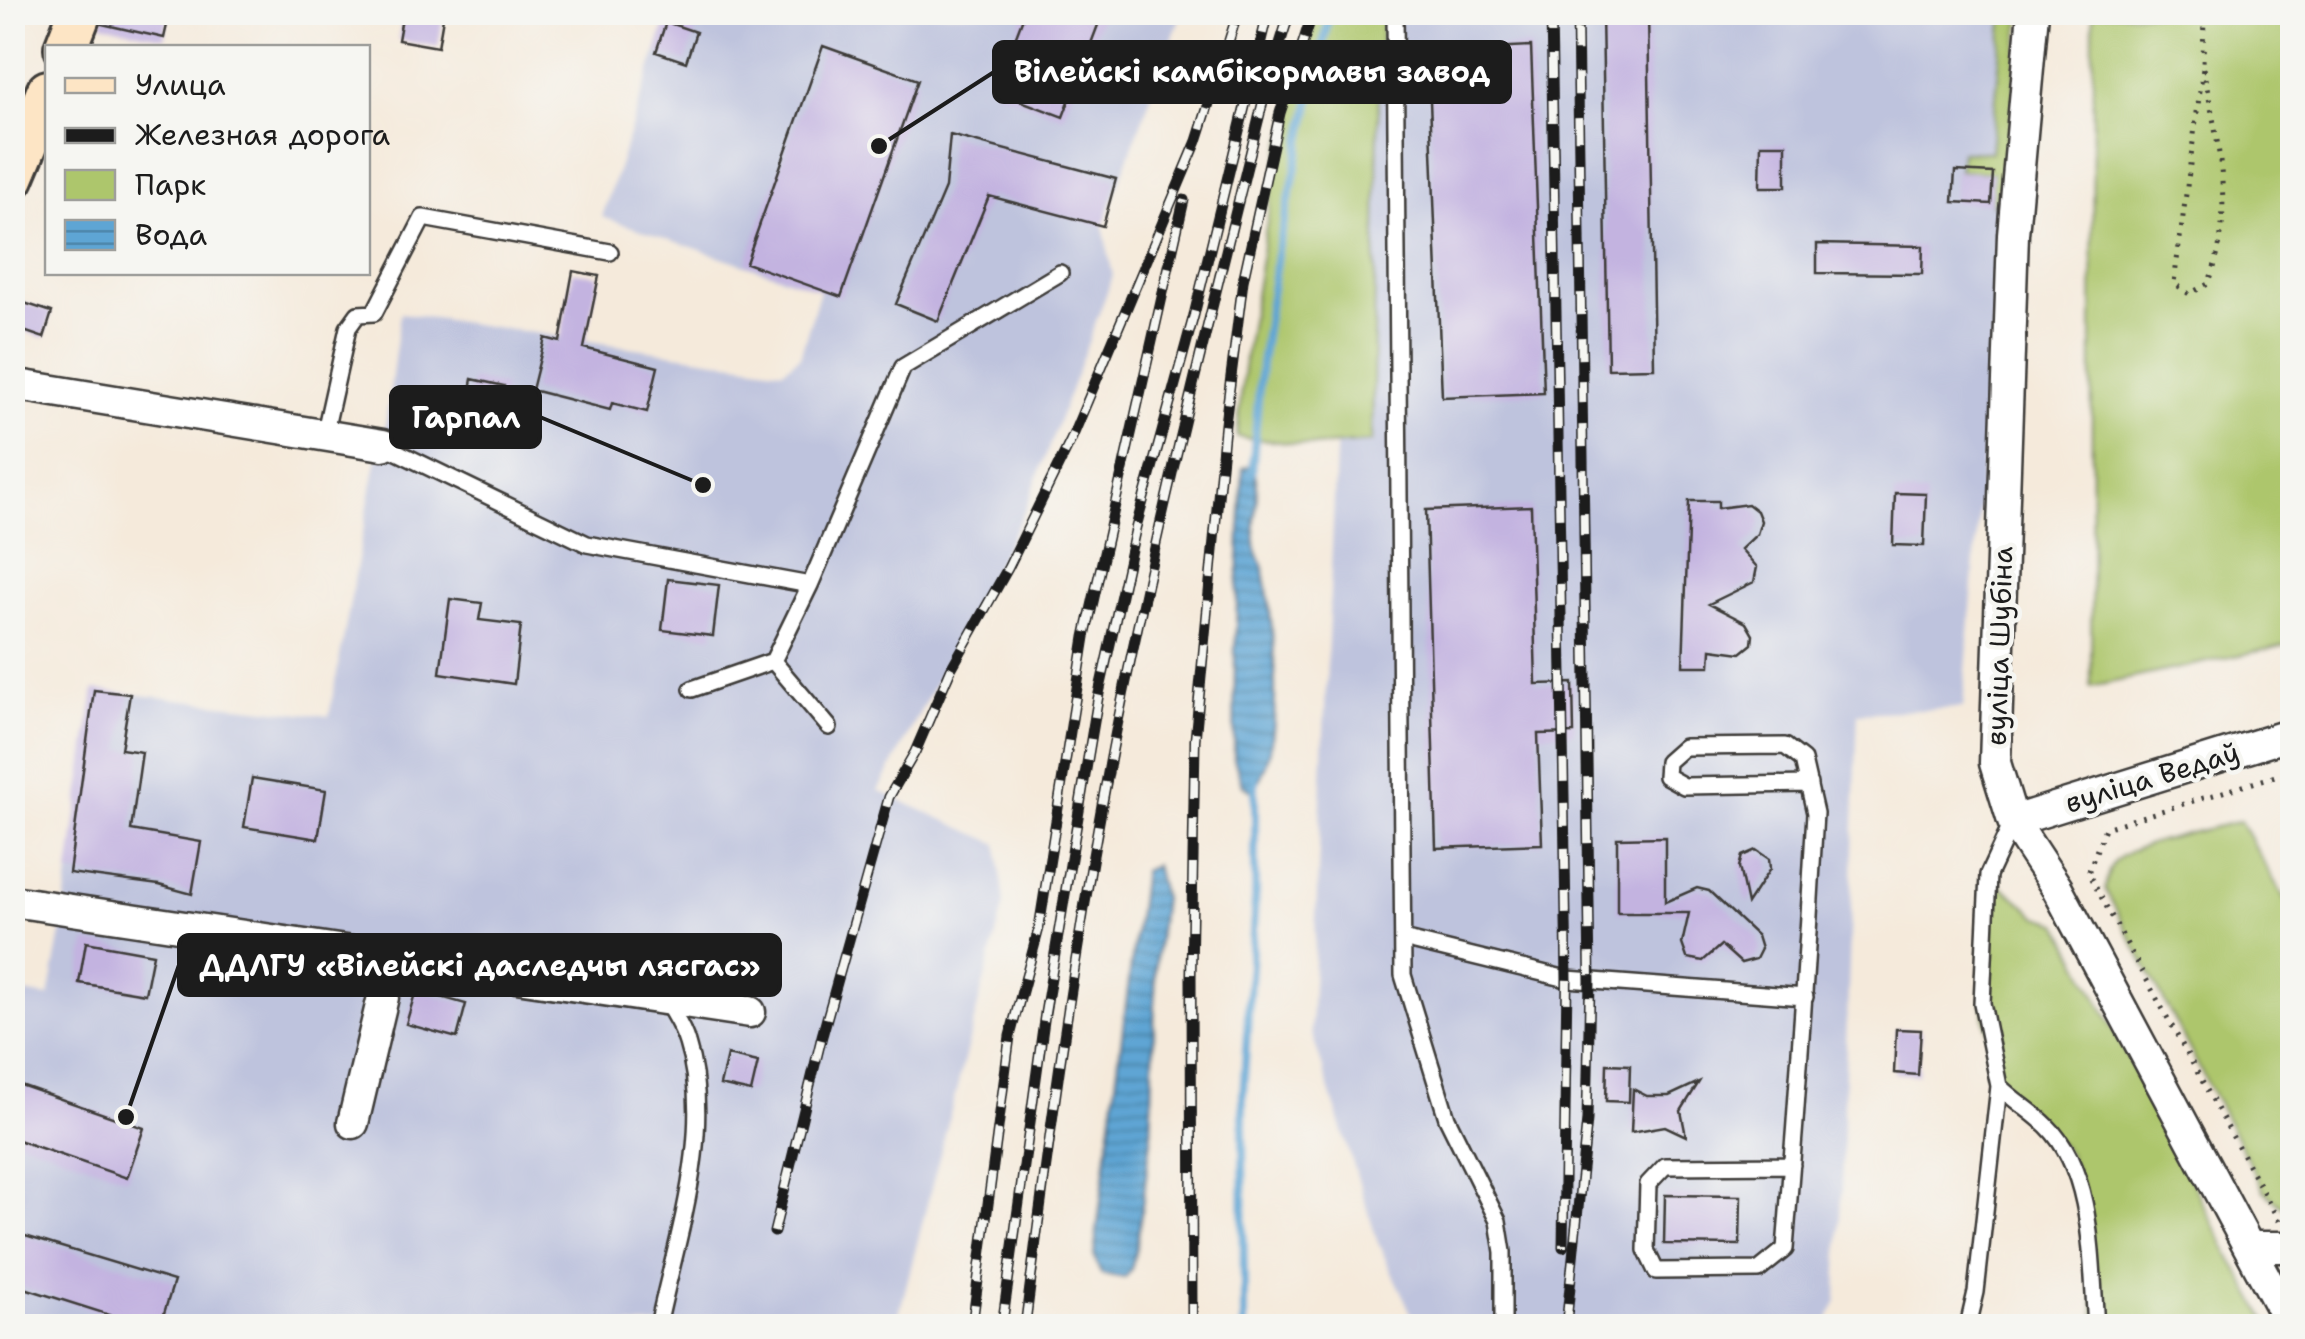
<svg xmlns="http://www.w3.org/2000/svg" width="2305" height="1339" viewBox="0 0 2305 1339" font-family="'Shantell Sans',sans-serif">
<style>
.industrial{fill:#bec3dd}
.green{fill:#adc66c;stroke:#647144;stroke-width:2.5}
.water{fill:url(#water-rules);stroke:#3d6078;stroke-width:2.5}
.lines{fill:none;stroke-linecap:round;stroke-linejoin:round}
.stream{stroke:#5ea5d4;stroke-width:8}
.building{fill:#c3b3e0}
.lane-casing{stroke:#3d3b39;stroke-width:20}
.street-casing{stroke:#3d3b39;stroke-width:35}
.secondary-casing{stroke:#3d3b39;stroke-width:48}
.path{stroke:#3d3b39;stroke-width:5;stroke-dasharray:2.5 8;stroke-linecap:butt}
.lane{stroke:#fff;stroke-width:15}
.street{stroke:#fff;stroke-width:30}
.secondary{stroke:#fde5c5;stroke-width:42}
.rail-casing{stroke:#1c1c1c;stroke-width:11}
.rail{stroke:#f6f6f2;stroke-width:8;stroke-dasharray:22;stroke-linecap:butt}
.labels{text-anchor:middle;stroke-width:9;stroke-linejoin:round;paint-order:stroke}
.street-label{font-size:28px;fill:#1c1c1c;stroke:#f6f6f2}
.leader{fill:none;stroke:#1c1c1c;stroke-width:4}
.callout-dot{fill:#1c1c1c;stroke:#f6f6f2;stroke-width:4}
.callout{fill:#1c1c1c;stroke:#1c1c1c;stroke-width:4}
.callout-label{font-size:30px;text-anchor:middle;font-weight:bold;fill:#fff}
</style>
<defs>
<pattern id="water-rules" width="6" height="5" patternUnits="userSpaceOnUse" patternTransform="scale(2.5)"><rect width="6" height="5" fill="#5ea5d4"/><path d="M0 2.5h6" fill="none" stroke="#4d86ab"/></pattern>
</defs>
<rect width="100%" height="100%" fill="#f6f6f2"/>
<filter id="ink" filterUnits="userSpaceOnUse"><feTurbulence type="fractalNoise" baseFrequency=".01" numOctaves="2"/><feDisplacementMap in="SourceGraphic" scale="20" xChannelSelector="R" yChannelSelector="G"/><feConvolveMatrix kernelMatrix="1 2 1 2 8 2 1 2 1" color-interpolation-filters="sRGB"/></filter>
<filter id="wash" filterUnits="userSpaceOnUse"><feTurbulence type="fractalNoise" baseFrequency=".0048" numOctaves="4" result="noise"/><feDisplacementMap in="SourceGraphic" scale="40" xChannelSelector="R" yChannelSelector="G"/><feGaussianBlur stdDeviation="2.25" result="paint"/><feColorMatrix in="noise" values="0 0 0 0 0 0 0 0 0 0 0 0 0 0 0 0 0 1.4 0 .05"/><feComposite in="paint" operator="in"/></filter>
<g filter="url(#wash)">
<rect width="100%" height="100%" fill="#f5eadb"/>
<path class="industrial" d="M669,13H1182L1103,226L1113,276L1026,508L879,791L998,844L1004,904L896,1326H13L12,991L49,997L61,933L94,690L329,716L376,462L383,445L400,313L783,370L800,356L820,290L602,217Z
M1355,13H2019L1963,708L1858,713L1837,1300L1826,1326H1417L1378,1243L1311,1031Z"/>
<path class="green" d="M1317,13H1383L1379,80L1372,442L1314,446L1237,437L1245,358L1276,165Z
M2004,13H2021L2004,205L1991,204L1992,173L1959,171L1961,152H1991Z
M2093,13H2292V644L2091,687Z
M2240,821L2292,912V1207H2283L2264,1191L2105,889C2107,880 2108,867 2116,860C2136,842 2212,829 2240,821Z
M1988,875L2039,917L2059,923L2231,1258L2270,1326H2096L2084,1195L2068,1153L1999,1086L1982,1003Z"/>
<path class="water" d="M1252,465C1263,489 1252,515 1255,542C1255,552 1262,561 1264,571C1273,618 1289,759 1250,790L1242,784L1234,759L1235,648L1243,468Z
M1155,865L1163,898L1156,957L1151,1140L1137,1243L1131,1270L1125,1278L1101,1274L1094,1255L1143,871Z"/>
<g class="lines">
<path class="stream" d="M1252,473L1261,364L1277,255L1330,12
M1244,1326L1243,1096L1255,899V776"/>
</g>
<g id="blocks">
<path class="building" d="M104,12H170L164,38L102,24Z
M403,12H444L438,47L398,40Z
M1025,12H1103L1063,117L995,91Z
M1602,12H1648L1654,368L1608,369Z
M666,22L696,32L686,62L656,52Z
M823,46L918,80L841,297L746,263Z
M1531,46L1544,393L1442,397L1428,51Z
M950,135L1116,179L1103,226L989,196L938,321L896,304L945,188Z
M1761,144H1786V187H1760Z
M1955,171L1993,173L1991,204L1953,202Z
M1817,244L1923,246L1922,274L1817,273Z
M573,271L599,276L584,348L658,367L647,412L612,403L610,410L532,390L545,338L560,342Z
M12,299L52,312L44,338L12,327Z
M472,379L504,386L493,444L461,438Z
M1895,493L1926,494L1924,546L1893,545Z
M1689,501H1718V508L1748,504L1757,511L1761,521L1757,534L1741,549L1757,567L1754,582L1709,604L1746,623L1753,635L1752,644L1741,653L1711,649L1710,666H1683Z
M1531,506L1536,684L1573,683L1574,733L1538,734L1542,844L1436,848L1426,510Z
M668,579L719,585L713,636L662,630Z
M450,599L482,603L479,620L521,625L514,684L440,673Z
M94,690L130,694L121,749L142,752L131,830L201,842L192,894L159,885L69,873Z
M252,778L326,790L318,839L244,827Z
M1665,837V902L1697,888L1709,891L1757,936L1761,949L1756,959L1741,963L1721,945L1703,961L1687,958L1682,944L1689,913H1617V838Z
M1756,850L1769,859L1770,869L1747,904L1739,867L1742,856Z
M86,942L153,954L145,994L79,983Z
M416,990L466,1004L457,1038L406,1024Z
M1896,1029L1921,1030L1918,1075L1894,1073Z
M727,1055L758,1062L751,1092L720,1085Z
M1607,1064L1630,1065L1629,1102L1606,1101Z
M12,1082L144,1128L127,1178L12,1138Z
M1699,1082L1681,1111L1686,1136L1665,1126L1631,1132L1633,1089L1647,1096H1669Z
M1665,1195L1741,1196L1740,1245L1664,1244Z
M12,1232L174,1281L160,1326H110L113,1316L12,1284Z"/>
</g>
</g>
<g filter="url(#ink)">
<use href="#blocks" fill-opacity="0" stroke="#3d3b39" stroke-width="2.5"/>
<g class="lines">
<defs>
<path id="lane" d="M1395,12L1403,975L1447,1118L1498,1221L1503,1252V1326
M324,436L348,328L358,314L374,313L423,218L610,252
M383,445L587,544L810,585
M773,661L829,727
M692,689L773,661L810,585L903,367L1060,273
M1403,939L1567,979L1805,997
M1999,1086C2014,1101 2032,1111 2047,1126C2094,1172 2091,1264 2096,1326
M1792,1165L1665,1166L1648,1184L1646,1250L1656,1271L1759,1270L1785,1249C1797,1104 1807,959 1815,813L1803,760L1785,746L1684,747L1667,762L1666,776L1684,786L1809,784
M658,1326C676,1240 715,1130 687,1043C683,1028 673,1014 666,1001
M1968,1326L1976,1292L1999,1086L1982,1003L1988,875L2013,821"/>
<path id="street" d="M2033,12L2013,234L1995,763L2013,821L2057,888L2291,1326
M12,384L383,445
M2013,821L2292,734
M12,901L750,1012
M353,1123L383,997L378,955
M2249,1247H2292"/>
<path id="secondary" d="M66,48L80,12
M12,178L48,92"/>
</defs>
<use href="#lane" class="lane-casing"/>
<use href="#street" class="street-casing"/>
<use href="#secondary" class="secondary-casing"/>
<path class="path" d="M2203,68C2217,139 2237,215 2208,284L2189,294L2174,283L2203,68L2204,12
M2279,1221L2088,873L2105,828L2292,771"/>
<use href="#lane" class="lane"/>
<use href="#street" class="street"/>
<use href="#secondary" class="secondary"/>
<defs>
<path id="rail" d="M1551,12L1567,979L1563,1247
M774,1232L822,1036L889,797L915,752L951,669L1008,568L1071,440L1197,141L1238,12
M972,1326L1010,1036L1039,928L1085,637L1184,200
M1002,1326L1045,1013L1098,698L1136,527L1194,315L1268,12
M1025,1326C1055,1088 1088,850 1140,616C1178,438 1224,261 1267,85L1290,12
M1192,1326L1191,976L1195,740L1225,424L1243,281L1280,113L1313,12
M1566,1326L1587,1120L1590,981L1577,12"/>
</defs>
<use href="#rail" class="rail-casing"/>
<use href="#rail" class="rail"/>
</g>
</g>
<g class="labels">
<g class="street-label">
<text transform="translate(1999 646) rotate(-88)" y="10">вуліца Шубіна</text>
<text transform="translate(2152 777) rotate(-17)" y="10">вуліца Ведаў</text>
</g>
</g>
<path class="leader" d="M879 146L994 72M703 485L540 417M126 1117L179 965"/>
<g class="callout-dot">
<circle cx="879" cy="146" r="10"/>
<circle cx="703" cy="485" r="10"/>
<circle cx="126" cy="1117" r="10"/>
</g>
<g class="callout">
<rect x="994" y="42" width="516" height="60" rx="10"/>
<rect x="391" y="387" width="149" height="60" rx="10"/>
<rect x="179" y="935" width="601" height="60" rx="10"/>
</g>
<g class="callout-label">
<text x="1252" y="82">Вілейскі камбікормавы завод</text>
<text x="466" y="428">Гарпал</text>
<text x="480" y="976">ДДЛГУ «Вілейскі даследчы лясгас»</text>
</g>
<rect width="2305" height="1339" fill="none" stroke="#f6f6f2" stroke-width="50"/>
<rect x="45" y="45" width="325" height="230" fill="#f6f6f2" stroke="#9f9f9c" stroke-width="2.5"/>
<rect x="65" y="78" width="50" height="15" fill="#fde5c5" stroke="#9f9f9c" stroke-width="2.5"/>
<text x="135" y="95" font-size="30" fill="#1c1c1c">Улица</text>
<rect x="65" y="128" width="50" height="15" fill="#1c1c1c" stroke="#9f9f9c" stroke-width="2.5"/>
<text x="135" y="145" font-size="30" fill="#1c1c1c">Железная дорога</text>
<rect x="65" y="170" width="50" height="30" fill="#adc66c" stroke="#9f9f9c" stroke-width="2.5"/>
<text x="135" y="195" font-size="30" fill="#1c1c1c">Парк</text>
<rect x="65" y="220" width="50" height="30" fill="url(#water-rules)" stroke="#9f9f9c" stroke-width="2.5"/>
<text x="135" y="245" font-size="30" fill="#1c1c1c">Вода</text>
</svg>
